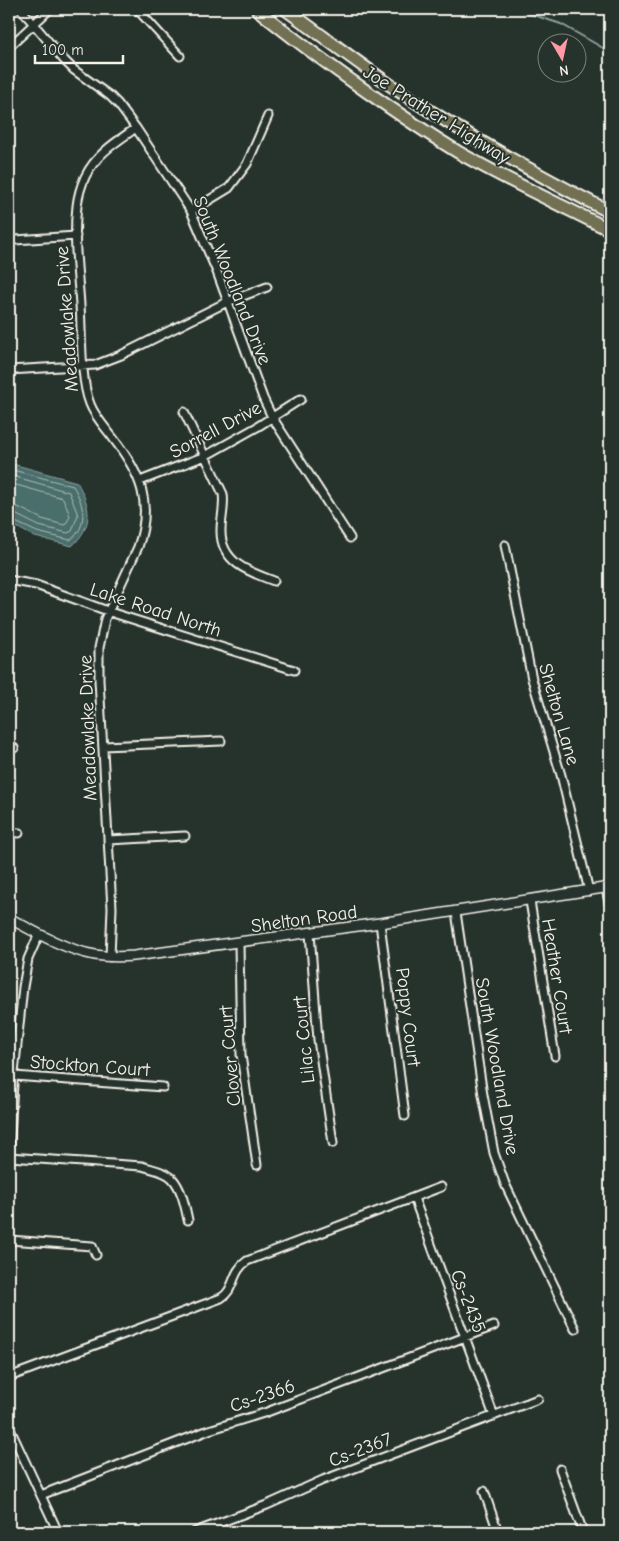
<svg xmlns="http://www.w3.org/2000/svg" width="619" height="1541" viewBox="0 0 619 1541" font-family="'Comic Neue',sans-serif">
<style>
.water{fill:#496e6c;stroke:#8da29e}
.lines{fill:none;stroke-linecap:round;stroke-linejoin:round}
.shore{stroke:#b0bdb6;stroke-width:1}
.stream{stroke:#8da29e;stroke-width:2}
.minor-casing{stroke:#f4f1e8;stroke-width:11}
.tertiary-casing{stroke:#f4f1e8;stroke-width:12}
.trunk-casing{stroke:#f4f1e8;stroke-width:15}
.minor{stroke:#26332d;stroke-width:7}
.tertiary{stroke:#26332d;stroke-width:9}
.trunk{stroke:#716f52;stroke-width:11}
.labels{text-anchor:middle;stroke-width:4;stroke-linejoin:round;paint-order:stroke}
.street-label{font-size:19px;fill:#f4f1e8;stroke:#26332d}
</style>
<rect width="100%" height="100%" fill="#26332d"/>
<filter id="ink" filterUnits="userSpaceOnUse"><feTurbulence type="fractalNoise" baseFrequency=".02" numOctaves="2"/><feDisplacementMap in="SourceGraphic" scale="10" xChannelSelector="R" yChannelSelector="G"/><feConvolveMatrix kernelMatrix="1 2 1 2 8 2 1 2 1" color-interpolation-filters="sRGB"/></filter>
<g filter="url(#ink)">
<path class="water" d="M9,463L77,482C91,507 94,525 72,546L35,537L9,523Z"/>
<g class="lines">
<path class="shore" d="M9,469L73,486C84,503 89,527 70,540L37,532L9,519
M9,475L69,492L78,515L72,531L68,533L39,526L15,514L9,513
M9,483L63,498L70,516L66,524L64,525L42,519L18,507L9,506"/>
<path class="stream" d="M515,9L561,24L610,52"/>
<defs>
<path id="minor" d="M21,9L64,60L74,70L110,96L118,104L136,128L191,211L217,272L263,398L272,417L350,538
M137,9L180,56
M9,47L50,9
M191,211L229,188L247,164L268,116
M15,240L76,236
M9,370L95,365L121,355L227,302L267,287
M184,412L223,494C225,506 221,518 221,530C220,562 249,572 274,581
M140,481L205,456L257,427L301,399
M505,545L532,679L561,775L589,891
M9,580L36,585L116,614L294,670
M103,746L221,741
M9,749L14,748
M9,832L19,833
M108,840L185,836
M606,888L610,908
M530,901L555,1056
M456,912L483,1095L494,1153L505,1184L575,1329
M380,923L405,1116
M310,933L318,1040L333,1143
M239,943L241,1055L257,1165
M110,957L112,908L99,680V648L105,619L138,547C153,503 141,474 113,438C105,427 95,417 90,404C80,379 82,333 80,305C78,273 73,239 77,206C78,197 81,186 85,177C96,154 116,142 136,128
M14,1076L163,1087
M9,1157L13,1083L23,987L28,959L39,934
M9,1157L142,1166C151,1169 165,1171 172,1178C182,1189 185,1206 188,1220
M414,1198L494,1416
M9,1240L92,1246L96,1255
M9,1377L221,1298C235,1290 231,1272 247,1261L441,1187
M9,1427L58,1532
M560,1469L583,1532
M484,1491L498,1532
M41,1495L209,1430L267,1412L494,1326
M195,1532L267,1505L323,1480L538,1399"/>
<path id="tertiary" d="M9,918C35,932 66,950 95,955C107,957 121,957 134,956L380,923L610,887"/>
<path id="trunk" d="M257,9C292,38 329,65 366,91C396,112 427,133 458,152C508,181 559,204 610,230
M285,9C323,36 360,65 399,91C467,136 538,175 610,212"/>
</defs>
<use href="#minor" class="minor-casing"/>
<use href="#tertiary" class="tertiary-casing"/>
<use href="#trunk" class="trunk-casing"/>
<use href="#minor" class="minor"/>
<use href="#tertiary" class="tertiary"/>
<use href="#trunk" class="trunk"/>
</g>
</g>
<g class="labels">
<g class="street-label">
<text transform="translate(437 114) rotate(32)" y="7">Joe Prather Highway</text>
<text transform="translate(233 280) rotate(68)" y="7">South Woodland Drive</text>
<text transform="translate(66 319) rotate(-94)" y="7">Meadowlake Drive</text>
<text transform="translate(215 429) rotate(-28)" y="7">Sorrell Drive</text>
<text transform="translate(156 609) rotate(18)" y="7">Lake Road North</text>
<text transform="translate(560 714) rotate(74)" y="7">Shelton Lane</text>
<text transform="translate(87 728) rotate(-92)" y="7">Meadowlake Drive</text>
<text transform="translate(304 918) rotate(-8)" y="7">Shelton Road</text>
<text transform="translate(558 976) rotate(81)" y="7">Heather Court</text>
<text transform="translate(409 1017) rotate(83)" y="7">Poppy Court</text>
<text transform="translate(303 1040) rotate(-96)" y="7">Lilac Court</text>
<text transform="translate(229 1056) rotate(-95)" y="7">Clover Court</text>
<text transform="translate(90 1065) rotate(4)" y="7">Stockton Court</text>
<text transform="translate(498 1066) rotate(80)" y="7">South Woodland Drive</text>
<text transform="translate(469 1301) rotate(69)" y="7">Cs-2435</text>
<text transform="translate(262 1395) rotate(-19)" y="7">Cs-2366</text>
<text transform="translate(360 1449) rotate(-21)" y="7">Cs-2367</text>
</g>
</g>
<rect width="619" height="1541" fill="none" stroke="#26332d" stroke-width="30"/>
<rect x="15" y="15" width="589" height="1511" fill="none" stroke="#f4f1e8" stroke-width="2" filter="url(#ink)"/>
<g transform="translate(562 58) rotate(171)"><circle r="24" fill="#26332d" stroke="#787f78"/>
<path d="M0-4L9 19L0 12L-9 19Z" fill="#ff9aa2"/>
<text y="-8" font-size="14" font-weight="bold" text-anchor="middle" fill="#f4f1e8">N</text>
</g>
<path d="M35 55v8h88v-8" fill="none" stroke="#f4f1e8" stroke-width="2.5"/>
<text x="42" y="55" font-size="15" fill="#f4f1e8" stroke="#26332d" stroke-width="4" paint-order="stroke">100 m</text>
</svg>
